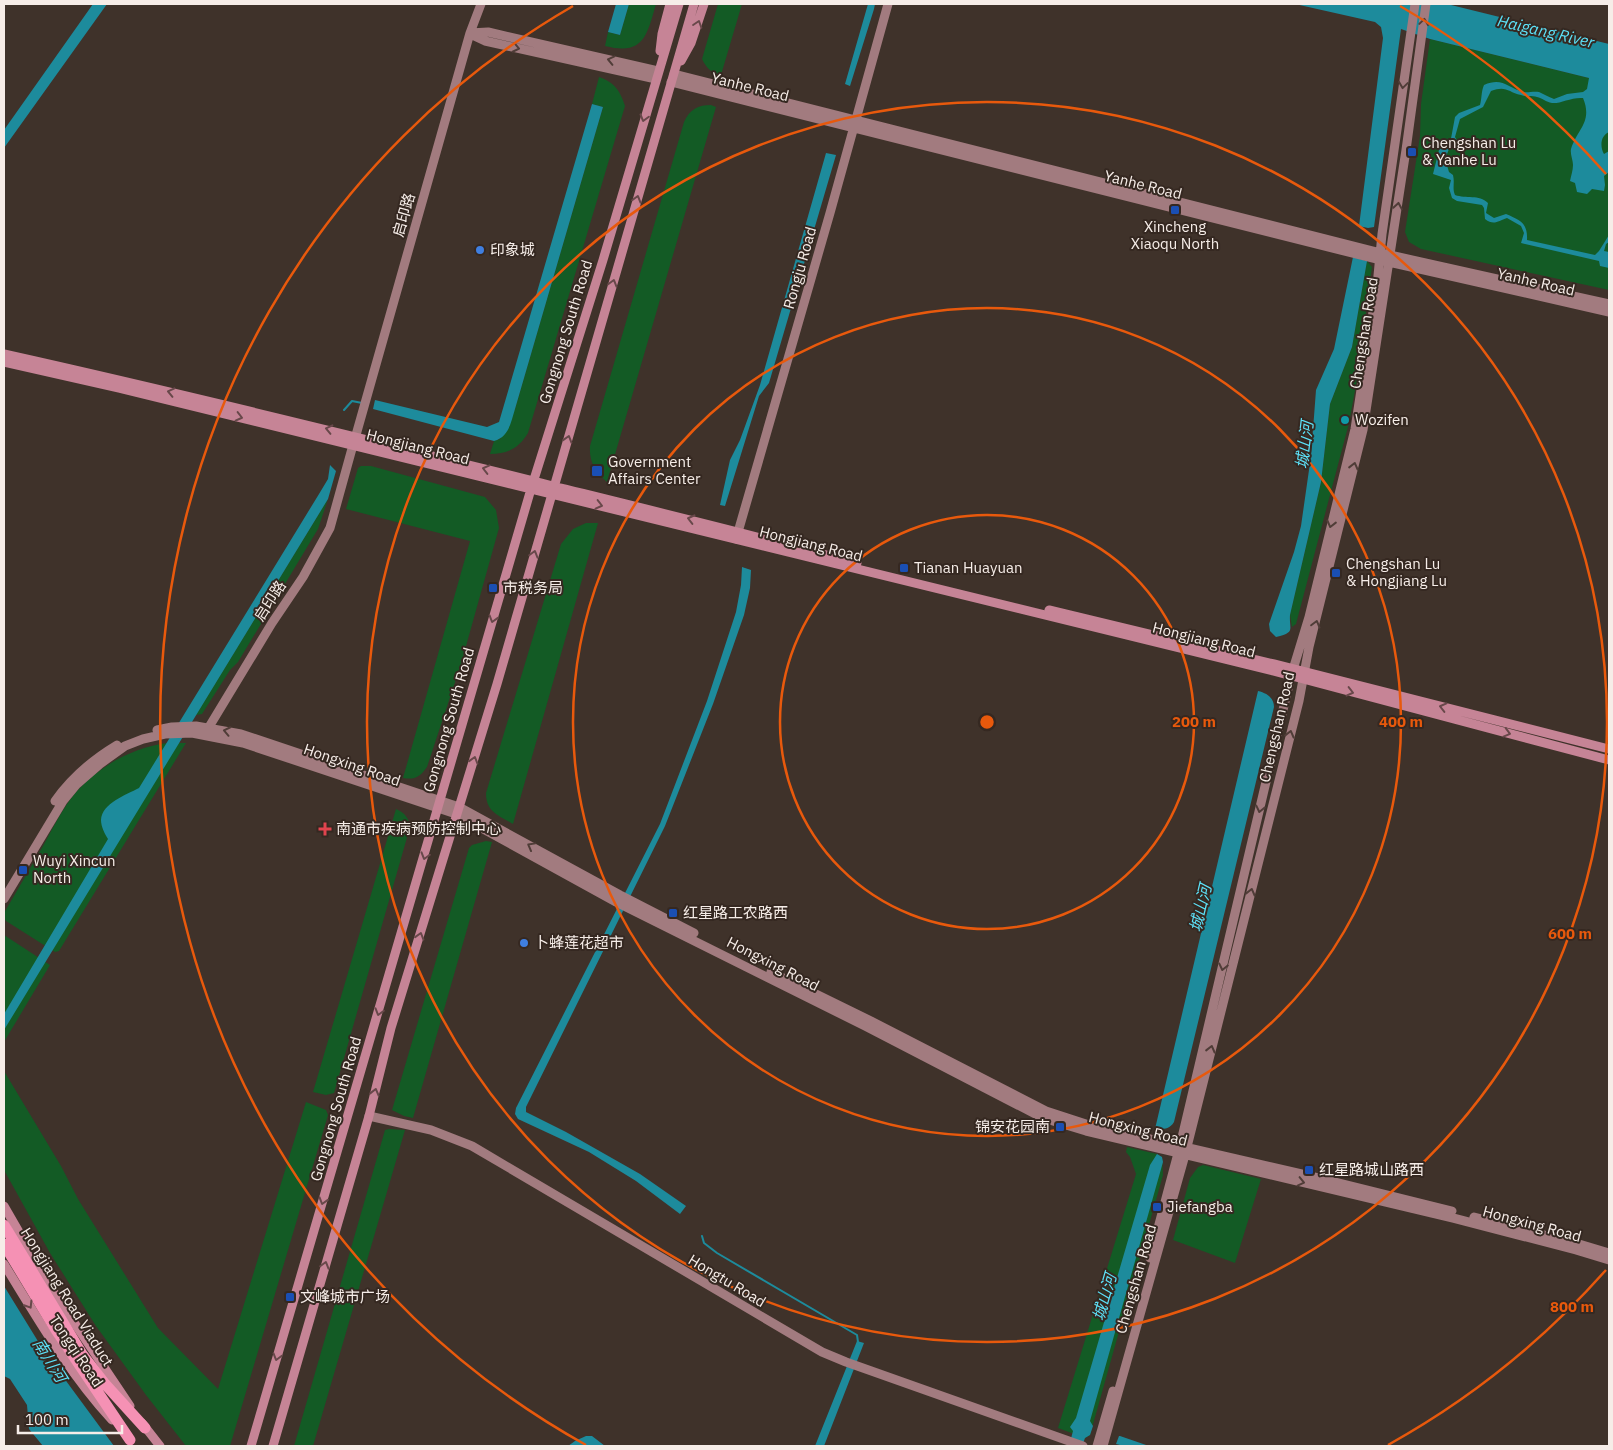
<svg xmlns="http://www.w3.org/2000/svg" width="1613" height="1450" viewBox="0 0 1613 1450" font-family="'IBM Plex Sans','Noto Sans SC',sans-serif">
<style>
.green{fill:#135b25}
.water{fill:#1d8b9c}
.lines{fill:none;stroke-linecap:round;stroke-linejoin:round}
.stream{stroke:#1d8b9c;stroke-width:2}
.secondary{stroke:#a27b7f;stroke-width:9}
.primary{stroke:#c68496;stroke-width:9}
.highway{stroke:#f591b4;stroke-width:11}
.oneway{stroke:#503d38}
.oneway2{stroke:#68484a}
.ring{fill:none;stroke:#e8590c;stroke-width:2.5}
.transit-dot{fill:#1a4fb4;stroke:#352821;stroke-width:2}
.shop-dot{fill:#3f7fe0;stroke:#352821;stroke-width:2}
.culture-dot{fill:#0f9aa8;stroke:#352821;stroke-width:2}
.health-dot{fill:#e0444e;stroke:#352821;stroke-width:2}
.labels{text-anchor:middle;stroke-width:4;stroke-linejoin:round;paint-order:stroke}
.street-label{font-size:15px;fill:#f6ede8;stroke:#352821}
.poi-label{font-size:15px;fill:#f6ede8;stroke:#352821;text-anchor:start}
.water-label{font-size:16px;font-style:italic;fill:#5de2f9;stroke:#352821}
.centre{fill:#e8590c;stroke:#352821;stroke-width:2.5}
.ring-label{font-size:15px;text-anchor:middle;font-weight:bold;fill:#e8590c;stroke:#352821;stroke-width:4;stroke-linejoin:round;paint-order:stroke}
</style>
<rect width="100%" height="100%" fill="#3f322a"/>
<path class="green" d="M629,4H656C647,35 644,56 605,46L608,32L620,35Z
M718,4H742L721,75C711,72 707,69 702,59Z
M1430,39L1609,83V290L1421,249L1409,242L1405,232L1420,136L1421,104Z
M599,77C614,82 620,90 625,106L528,433C519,448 508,454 490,454L494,441L500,439L515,409L603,107L592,104Z
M711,105L716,107L607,482C595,472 589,462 590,446L684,122C690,109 698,105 711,105Z
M1367,261L1372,267L1358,374L1349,423L1296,624L1292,627L1290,615L1321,482L1330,404L1352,347Z
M361,466H371L485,497L496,510L499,528L461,664L427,767C420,777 415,780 403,778L470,541L346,509L358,468Z
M328,499L318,529L238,662L230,670L202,714L196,715Z
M586,523H598L513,824C498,815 486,812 486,793L561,544L573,529Z
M167,743H186L59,951L55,952L6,921L4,918V913C17,891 30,868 43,846C53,828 63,807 77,791C101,765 132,748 167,743Z
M396,809C405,813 409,818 410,827L334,1093L326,1095L313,1092Z
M486,841L492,842L413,1118L404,1116L392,1110L469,848L472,845Z
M4,935L50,965L4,1042Z
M4,1071L61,1166L78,1199L158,1328L218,1389L306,1102L326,1110L328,1115L230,1446H186L146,1395L96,1326L50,1253L4,1170Z
M389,1129L405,1130L313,1446H294L385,1130Z
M1127,1147L1157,1154L1162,1157L1163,1175L1090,1435L1085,1438L1058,1428L1136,1174L1130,1157L1126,1152Z
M1203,1165L1261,1179L1235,1263L1173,1240L1190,1178L1198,1167Z"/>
<path class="water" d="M93,4H107L4,148V130Z
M616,4H629L620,35L608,32Z
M868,4H875L874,9L850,86L845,84Z
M1295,4H1447L1609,44V132C1600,136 1600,147 1604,154L1609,151V172L1604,176L1605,185L1604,191L1592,189L1587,194L1577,192L1575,183L1570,181C1571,176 1573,170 1573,165C1573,160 1570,154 1571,149C1577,129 1593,122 1583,98C1571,97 1560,104 1552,103C1546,102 1542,98 1537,97C1532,95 1526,97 1521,95C1508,92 1506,85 1491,91L1483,107L1460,119L1455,137L1458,142L1456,147L1449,149L1445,159L1449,172L1453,175C1455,183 1452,188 1455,195C1466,199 1479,194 1488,203L1486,213L1494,218L1506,214C1520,220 1528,223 1527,240L1595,255L1599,251L1609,235V242L1606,244L1604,251L1609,252V268L1600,266L1599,261L1521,243L1524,233L1521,226L1507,218C1498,221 1494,226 1485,219L1484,208L1482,205L1457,201L1452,198L1449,188L1451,180L1433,174L1441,142L1450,144L1455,117L1459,113L1480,105C1482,98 1481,92 1484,85C1502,77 1507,87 1523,92C1528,93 1533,91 1539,92C1544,94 1548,97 1554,99L1567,94L1583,92L1587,89L1589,78L1430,39L1401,29L1374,227L1368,228L1359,226L1383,38L1381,27L1375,22Z
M592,104L603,107L515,409C511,422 509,437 494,441L373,409L375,400L487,427L499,422Z
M826,153L836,155L769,383L759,396L725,506L720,505L730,460L740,440L760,385Z
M1353,257L1367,261L1352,347L1330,404L1321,482L1290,615C1289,630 1296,632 1276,637L1270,631L1269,624L1294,552L1301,526L1311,456L1316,390L1334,349Z
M330,465L336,471L328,499L4,1030V1014L108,839C105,834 101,827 101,820C102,803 126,795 139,788L319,494L328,479Z
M742,567L751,570L750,588L744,615L713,704L665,826L526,1107V1112L566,1132L640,1174L686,1206L680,1214L636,1181L589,1152L518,1119L515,1114L516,1108L660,824L707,701L736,612L741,585Z
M1258,691C1267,693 1274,698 1274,707L1174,1122C1169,1130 1163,1129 1155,1129Z
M1157,1154L1162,1157L1163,1162L1090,1421L1093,1426L1090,1435L1085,1438L1082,1446H1069L1073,1431L1070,1427L1076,1418L1150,1165Z
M4,1286L44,1351L114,1446H43L29,1429L27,1405L10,1379L4,1376Z
M857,1341L864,1343L824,1446H815Z
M586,1436H592L605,1446H568L575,1441Z
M1119,1436H1120L1149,1446H1124L1116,1444Z"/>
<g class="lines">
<path class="stream" d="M344,410L352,401L362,403
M702,1236L704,1243L717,1253L857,1335L858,1342"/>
<path class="secondary" d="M470,33L488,32L658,71
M470,34L485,41L656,79
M674,74L1381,253L1609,304
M671,82L1380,260L1609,312
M356,435L470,33L481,4
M736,539L830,213L888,4
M157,730L172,727L196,726L241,734L459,807L620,895L694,933
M205,731L209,727L272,623L303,577L330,528L353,445
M55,801C72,777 92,760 117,745
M4,899L63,801L77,784L100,764L125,746L143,739L165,734L192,733L243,743L456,814L616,902L865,1026L1043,1118L1086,1131L1453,1218L1576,1250L1609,1260
M771,972L869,1020L1046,1111L1089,1125L1306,1175L1452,1211
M369,1116L431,1130L472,1146L822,1352L846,1362L1083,1446
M1474,1217L1579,1244L1609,1253
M1150,1258L1180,1146L1291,676L1309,617L1355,429L1377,286L1382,234L1415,4
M1097,1446L1113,1391
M1103,1446L1185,1155L1299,701L1309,647L1363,430L1406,150L1426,4"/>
<path class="primary" d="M660,51L662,34L670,4
M681,61L691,43L704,4
M4,354C188,395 370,440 553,486C654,511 756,536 857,563
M4,362L119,388L1273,671L1609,760
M1049,610L1274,664L1609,749
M4,1206L53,1291L130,1406
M4,1264C37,1318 69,1373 112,1420
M142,1423L160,1446
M251,1446L531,489L603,260L679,4
M273,1446L369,1116L391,1028L497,684L694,4"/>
<path class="highway" d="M4,1225L82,1354L105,1384L145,1428
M4,1244L56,1330L130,1440"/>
</g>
<defs><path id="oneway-chevron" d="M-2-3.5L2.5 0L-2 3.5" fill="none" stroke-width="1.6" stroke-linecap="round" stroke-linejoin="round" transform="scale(1.25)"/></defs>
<g class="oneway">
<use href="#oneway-chevron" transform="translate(1424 22) rotate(-82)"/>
<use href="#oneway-chevron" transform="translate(516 48) rotate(12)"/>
<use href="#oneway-chevron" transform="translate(611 60) rotate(-167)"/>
<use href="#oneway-chevron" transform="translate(1403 85) rotate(98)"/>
<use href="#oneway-chevron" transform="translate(1398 206) rotate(-81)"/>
<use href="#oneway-chevron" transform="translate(1354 466) rotate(-76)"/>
<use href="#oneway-chevron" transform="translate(1331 524) rotate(104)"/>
<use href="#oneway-chevron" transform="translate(1316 624) rotate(-75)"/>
<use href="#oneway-chevron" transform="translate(227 731) rotate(-168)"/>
<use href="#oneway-chevron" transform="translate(1290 734) rotate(-76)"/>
<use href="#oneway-chevron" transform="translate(1260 809) rotate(103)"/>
<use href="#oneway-chevron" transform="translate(531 846) rotate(-151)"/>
<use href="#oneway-chevron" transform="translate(1251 892) rotate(-76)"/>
<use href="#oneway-chevron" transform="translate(1223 967) rotate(103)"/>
<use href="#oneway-chevron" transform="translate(1211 1049) rotate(-76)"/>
<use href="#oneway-chevron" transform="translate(1301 1182) rotate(13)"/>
</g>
<g class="oneway2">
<use href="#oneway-chevron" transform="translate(698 24) rotate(-72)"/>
<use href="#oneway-chevron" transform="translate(644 118) rotate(106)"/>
<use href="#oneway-chevron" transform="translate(637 199) rotate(-74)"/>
<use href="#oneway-chevron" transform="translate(613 283) rotate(-74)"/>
<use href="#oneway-chevron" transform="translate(171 392) rotate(-167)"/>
<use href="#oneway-chevron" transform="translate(239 417) rotate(14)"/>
<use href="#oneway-chevron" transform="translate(329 429) rotate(-167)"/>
<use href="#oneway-chevron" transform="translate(568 439) rotate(-73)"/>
<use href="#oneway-chevron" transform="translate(486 469) rotate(-166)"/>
<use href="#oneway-chevron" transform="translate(599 505) rotate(14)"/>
<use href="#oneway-chevron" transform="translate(691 519) rotate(-166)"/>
<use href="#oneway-chevron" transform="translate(534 554) rotate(-74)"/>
<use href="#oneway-chevron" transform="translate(493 619) rotate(107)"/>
<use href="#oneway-chevron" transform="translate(1350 692) rotate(14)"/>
<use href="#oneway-chevron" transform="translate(1443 707) rotate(-166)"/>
<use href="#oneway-chevron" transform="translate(1507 733) rotate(15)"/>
<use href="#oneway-chevron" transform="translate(474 760) rotate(-73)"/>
<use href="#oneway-chevron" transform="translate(425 856) rotate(106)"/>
<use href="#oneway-chevron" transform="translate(420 936) rotate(-73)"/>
<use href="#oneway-chevron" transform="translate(379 1012) rotate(106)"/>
<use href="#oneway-chevron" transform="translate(375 1092) rotate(-76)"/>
<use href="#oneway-chevron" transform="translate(323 1201) rotate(107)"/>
<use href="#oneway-chevron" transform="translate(325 1265) rotate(-74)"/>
<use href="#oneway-chevron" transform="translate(29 1305) rotate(58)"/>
<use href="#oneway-chevron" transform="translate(277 1357) rotate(106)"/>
</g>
<g class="ring">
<circle cx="987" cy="722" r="207"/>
<circle cx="987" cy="722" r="414"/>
<circle cx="987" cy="722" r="620"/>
<path d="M1606 1270A827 827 0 0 1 1388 1445M586 1445A827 827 0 0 1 573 6M1400 6A827 827 0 0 1 1606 174"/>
</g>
<g class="transit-dot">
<rect x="1407" y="147" width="10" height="10" rx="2.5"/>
<rect x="1170" y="205" width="10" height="10" rx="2.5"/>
<rect x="591" y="465" width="12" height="12" rx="2.5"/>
<rect x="899" y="563" width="10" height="10" rx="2.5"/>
<rect x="1331" y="568" width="10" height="10" rx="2.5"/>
<rect x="488" y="583" width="10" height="10" rx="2.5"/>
<rect x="18" y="865" width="10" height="10" rx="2.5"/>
<rect x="668" y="908" width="10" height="10" rx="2.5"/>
<rect x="1055" y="1122" width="10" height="10" rx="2.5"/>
<rect x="1304" y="1165" width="10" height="10" rx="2.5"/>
<rect x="1152" y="1202" width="10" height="10" rx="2.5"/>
<rect x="285" y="1292" width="10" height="10" rx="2.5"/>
</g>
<g class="shop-dot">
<circle cx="480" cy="250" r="5"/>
<circle cx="524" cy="943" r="5"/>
</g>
<circle class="culture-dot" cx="1345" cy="420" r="5"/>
<path class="health-dot" d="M322.5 821.5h5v5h5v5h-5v5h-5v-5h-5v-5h5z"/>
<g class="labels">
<g class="street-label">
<text transform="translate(750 87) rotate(14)" y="5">Yanhe Road</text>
<text transform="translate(1143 185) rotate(14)" y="5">Yanhe Road</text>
<text transform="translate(404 215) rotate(-74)" y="5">启印路</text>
<text transform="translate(800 268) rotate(-74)" y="5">Rongju Road</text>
<text transform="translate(1536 282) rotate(13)" y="5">Yanhe Road</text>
<text transform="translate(566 332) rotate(-73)" y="5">Gongnong South Road</text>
<text transform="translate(1364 333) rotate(-81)" y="5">Chengshan Road</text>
<text transform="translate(418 447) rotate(14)" y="5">Hongjiang Road</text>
<text transform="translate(811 544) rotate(14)" y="5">Hongjiang Road</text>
<text transform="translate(270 601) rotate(-57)" y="5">启印路</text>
<text transform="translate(1204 640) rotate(14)" y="5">Hongjiang Road</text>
<text transform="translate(449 720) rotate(-74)" y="5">Gongnong South Road</text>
<text transform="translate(1277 727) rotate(-77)" y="5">Chengshan Road</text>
<text transform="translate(352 765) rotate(19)" y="5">Hongxing Road</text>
<text transform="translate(773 964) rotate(27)" y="5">Hongxing Road</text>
<text transform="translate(336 1109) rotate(-74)" y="5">Gongnong South Road</text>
<text transform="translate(1138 1129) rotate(14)" y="5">Hongxing Road</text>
<text transform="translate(1532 1224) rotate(15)" y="5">Hongxing Road</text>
<text transform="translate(1136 1279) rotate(-74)" y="5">Chengshan Road</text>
<text transform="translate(727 1281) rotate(31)" y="5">Hongtu Road</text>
<text transform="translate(67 1297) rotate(58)" y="5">Hongjiang Road Viaduct</text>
<text transform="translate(76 1351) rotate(56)" y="5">Tongqi Road</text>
</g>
<g class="poi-label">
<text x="1422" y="148">Chengshan Lu<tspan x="1422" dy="17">&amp; Yanhe Lu</tspan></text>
<text x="1175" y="232" text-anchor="middle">Xincheng<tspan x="1175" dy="17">Xiaoqu North</tspan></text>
<text x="490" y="255">印象城</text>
<text x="1355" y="425">Wozifen</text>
<text x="608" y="467">Government<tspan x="608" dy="17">Affairs Center</tspan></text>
<text x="1346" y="569">Chengshan Lu<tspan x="1346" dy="17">&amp; Hongjiang Lu</tspan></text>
<text x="914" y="573">Tianan Huayuan</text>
<text x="503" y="593">市税务局</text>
<text x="336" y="834">南通市疾病预防控制中心</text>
<text x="33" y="866">Wuyi Xincun<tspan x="33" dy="17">North</tspan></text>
<text x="683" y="918">红星路工农路西</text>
<text x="534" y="948">卜蜂莲花超市</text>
<text x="1050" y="1132" text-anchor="end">锦安花园南</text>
<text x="1319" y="1175">红星路城山路西</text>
<text x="1167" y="1212">Jiefangba</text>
<text x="300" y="1302">文峰城市广场</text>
</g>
<g class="water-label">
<text transform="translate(1546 31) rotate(13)" y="6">Haigang River</text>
<text transform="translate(1304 445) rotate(-83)" y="6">城山河</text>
<text transform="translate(1200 908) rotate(-77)" y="6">城山河</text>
<text transform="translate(1104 1297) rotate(-74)" y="6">城山河</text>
<text transform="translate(50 1360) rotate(58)" y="6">南川河</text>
</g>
</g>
<circle cx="987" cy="722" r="8" class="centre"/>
<g class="ring-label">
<text x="1194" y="727">200 m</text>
<text x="1401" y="727">400 m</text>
<text x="1570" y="939">600 m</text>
<text x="1572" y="1312">800 m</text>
</g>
<rect width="1613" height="1450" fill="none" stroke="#f6ede8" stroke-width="10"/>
<path d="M18 1425v8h104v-8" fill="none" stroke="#f6ede8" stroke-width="2.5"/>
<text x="25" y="1425" font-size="15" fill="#f6ede8" stroke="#352821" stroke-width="4" paint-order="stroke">100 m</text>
</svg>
